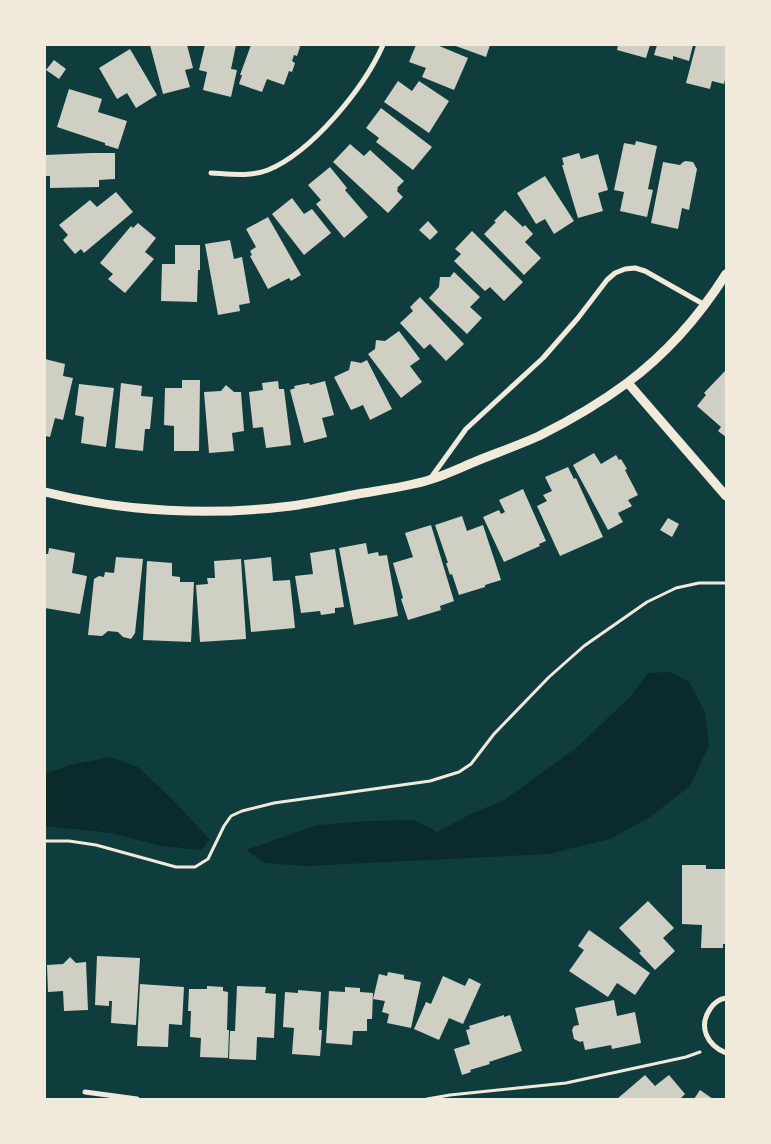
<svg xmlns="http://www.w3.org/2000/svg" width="771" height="1144" viewBox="0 0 771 1144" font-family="'IBM Plex Sans',sans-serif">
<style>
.water{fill:#0a2a2b}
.building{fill:#cfcfc3}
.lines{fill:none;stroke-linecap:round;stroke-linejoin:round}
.path{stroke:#f1e9da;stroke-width:3}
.minor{stroke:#f1e9da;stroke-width:5}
.tertiary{stroke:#f1e9da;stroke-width:9}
</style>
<rect width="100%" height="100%" fill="#0f3d3e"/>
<path class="water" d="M670,672L689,682L705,712L709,745L690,786L650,817L610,839L548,854L306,866L265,863L246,850L318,825L369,821L414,820L437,832L471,814L504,800L575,749L631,696L648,673Z
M110,757L138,767L174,801L209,839L202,850L162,846L111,833L45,826V774L70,765Z"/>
<path class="building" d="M150,45H187L193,68L185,70L190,87L163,94Z
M205,45H236L231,69L237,70L231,97L203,90L207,72L199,70Z
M251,45H298L300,47L297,56L294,55L292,61L295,63L292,72L289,71L284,85L267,79L262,92L239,84L242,75H240Z
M416,45H437L468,58L454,90L422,77L426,68L409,62Z
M453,45H490L486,57Z
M618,45H650L646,58L617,50Z
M657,45H693L689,61L673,56V60L654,55Z
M696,45H726V75L724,84L712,81L710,89L686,83Z
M130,49L157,95L136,108L127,93L117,99L99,68Z
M54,60L66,69L59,79L46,70Z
M398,81L412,91L419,81L449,101L429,133L384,102Z
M69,89L102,99L98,112L127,121L118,149L105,145V143L57,127Z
M381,108L432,147L413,170L376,142L379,138L366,128Z
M636,141L657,146L648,189L653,190L647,217L620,211L624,192L614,190L624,143L635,145Z
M350,144L364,156L370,150L404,181L397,188L398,189L397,191L403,197L388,213L333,162Z
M92,153H115V179L99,180V187L50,188V176H45V155Z
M579,153L581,159L598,154L608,190L598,193L603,211L578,218L562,165H564L562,158Z
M686,161L693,162L697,169L689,210L682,208L678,229L651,223L663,162L680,165L683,162Z
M330,167L347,188L345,190L368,217L344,238L316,204L321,200L308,185Z
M545,176L574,221L554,234L545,219L536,224L517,193Z
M116,192L133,212L84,253L81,249L75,254L63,240L68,235L59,225L90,200L97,207Z
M292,198L304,214L312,209L331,233L304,255L272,214Z
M505,210L523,227L525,225L533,234L525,242L541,258L524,275L484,234L496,222L494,221Z
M268,217L301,275L291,281L289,278L268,289L250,256L252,255L250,251L256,247L246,229Z
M428,221L438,232L430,240L419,230Z
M138,223L156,238L145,252L154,259L125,293L108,279L113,274L100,263L131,226L133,228Z
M472,231L523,282L504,301L490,287L485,291L454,261L461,254L455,249Z
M230,240L234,259L242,257L250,303L239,305L240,311L218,315L205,244Z
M175,245H200V270H198L197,302L161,301L162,264H175Z
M454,272L480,297L470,307L482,318L467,334L429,298L439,287L440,277H450Z
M420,297L464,344L446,361L430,344L424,349L400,323L413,311L410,307Z
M399,331L420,359L410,366L422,382L401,398L368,354L375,349L376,340L385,341Z
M45,359L65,364L63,376L73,378L63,420L55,418L50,437L45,436Z
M367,360L392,409L370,420L363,405L351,410L334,377L349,370L351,361L361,363Z
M725,371L726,372V437L718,431L721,427L697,406L706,395L704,393Z
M182,380H200L199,451H174V426L164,425L165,388H182Z
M278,381L279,389H284L291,445L266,448L263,427L253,428L249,392L263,390L262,383Z
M325,381L334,415L322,418L327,437L304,443L290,390L295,388L294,386L309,383L310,385Z
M121,383L142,386L141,396L153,397L150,429H145L143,451L115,448Z
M79,384L114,388L106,447L81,443L84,417L75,415Z
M226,385L234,392H241L244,431L232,433L234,451L209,453L204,392L221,391Z
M594,453L601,464L616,455L619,460L621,459L627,469L625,470L638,495L628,500L632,506L618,513L623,522L608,530L573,465Z
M568,467L574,479L576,478L603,537L560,556L537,506L547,501L543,495L552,491L545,477Z
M523,489L546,541L539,544L540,546L504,562L483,517L499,510L501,514L505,512L499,500Z
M462,516L467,531L483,525L501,580L485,585V587L459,595L452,574L450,575L446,563H448L435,525Z
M668,518L679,524L672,537L660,530Z
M431,525L454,601L440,606L441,610L408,620L401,599L403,598L393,563L413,557L405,533Z
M366,543L368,554L378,552L379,556L387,555L398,616L354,625L339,548Z
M49,548L75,553L72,573L87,576L80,614L45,608V559L46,554H48Z
M335,549L344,607L335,608V613L321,615L320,611L301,613L295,576L313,574L310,553Z
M116,557L143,559L135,633L131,639L123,637L118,632L108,631L102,636L88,635L94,579L99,576L104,577L105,572L114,573Z
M271,557L273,581L290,580L295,628L251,632L244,560Z
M241,559L246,639L200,642L196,585L208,584L207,578H215L214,561Z
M147,561L172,563V576L180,577V582H194L191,642L143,640Z
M682,865H706V869H726V944H723V948H701L702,925L682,924Z
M648,901L674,928L663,938L675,951L655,970L639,953L641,951L619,928Z
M589,930L650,973L635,995L617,983L608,997L569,971L584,950L578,946Z
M97,956L140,958L136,1025L111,1023L112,1001H109V1006L95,1005Z
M70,957L76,963L86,962L88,1010L64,1011L63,991L48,992L47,965L63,964Z
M388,972L404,975V979L421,982L411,1028L387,1023L389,1014L382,1012L385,1001L373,999L379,974L387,976Z
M443,976L465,986L469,978L481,984L463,1024L449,1018L439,1040L414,1029L426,1002L431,1004Z
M140,984L184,987L182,1025L169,1024L168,1047L137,1046Z
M207,986L223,987V991L228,992L227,1030H229L228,1058L200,1057L201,1038L190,1037L191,1011H188L189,989H207Z
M237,986L266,987L265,993L276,994L274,1038L257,1037L256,1060L229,1059L230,1031H235Z
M345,987L360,988V992L373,993L372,1019H367V1031H353L352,1045L326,1043L329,991L345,992Z
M298,990L321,992L319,1030H322L320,1056L292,1054L294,1028L283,1027L285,992L298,993Z
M614,1000L617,1016L635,1012L641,1043L612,1049L611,1045L585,1050L583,1041L580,1042L574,1039L572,1030L574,1026L579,1025L575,1008Z
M504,1015V1017L510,1015L522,1051L489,1062L490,1064L470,1070L471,1072L462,1075L454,1049L470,1044L466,1030L470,1029L469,1026Z
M645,1075L655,1086L669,1075L685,1094L680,1099H617Z
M700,1090L713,1099H694Z"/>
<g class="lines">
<path class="path" d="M45,841H69L96,845L176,867H195L208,859L224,826L231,816L242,811L274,803L430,781L459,772L471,764L494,734L549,677L584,646L647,602L676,588L699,583H726
M427,1099L450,1095L566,1083L686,1057L700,1052"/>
<path class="minor" d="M211,173C230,174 250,177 268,170C312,152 364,88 383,45
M430,479L466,429L543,358L578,318L607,280L615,273L625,269L635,268L645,271L705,305
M726,998C719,999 714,1003 710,1009C698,1027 707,1045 726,1053
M85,1092L137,1099"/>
<path class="tertiary" d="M628,383L726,496
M45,492C124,512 210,516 291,506C313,503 336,498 358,494C382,490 406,487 429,480C446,475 462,467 479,460C499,452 519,445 539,436C569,421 600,403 627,383C666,354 700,315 726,274"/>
</g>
<rect width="771" height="1144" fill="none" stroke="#f1e9da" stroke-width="92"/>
</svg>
